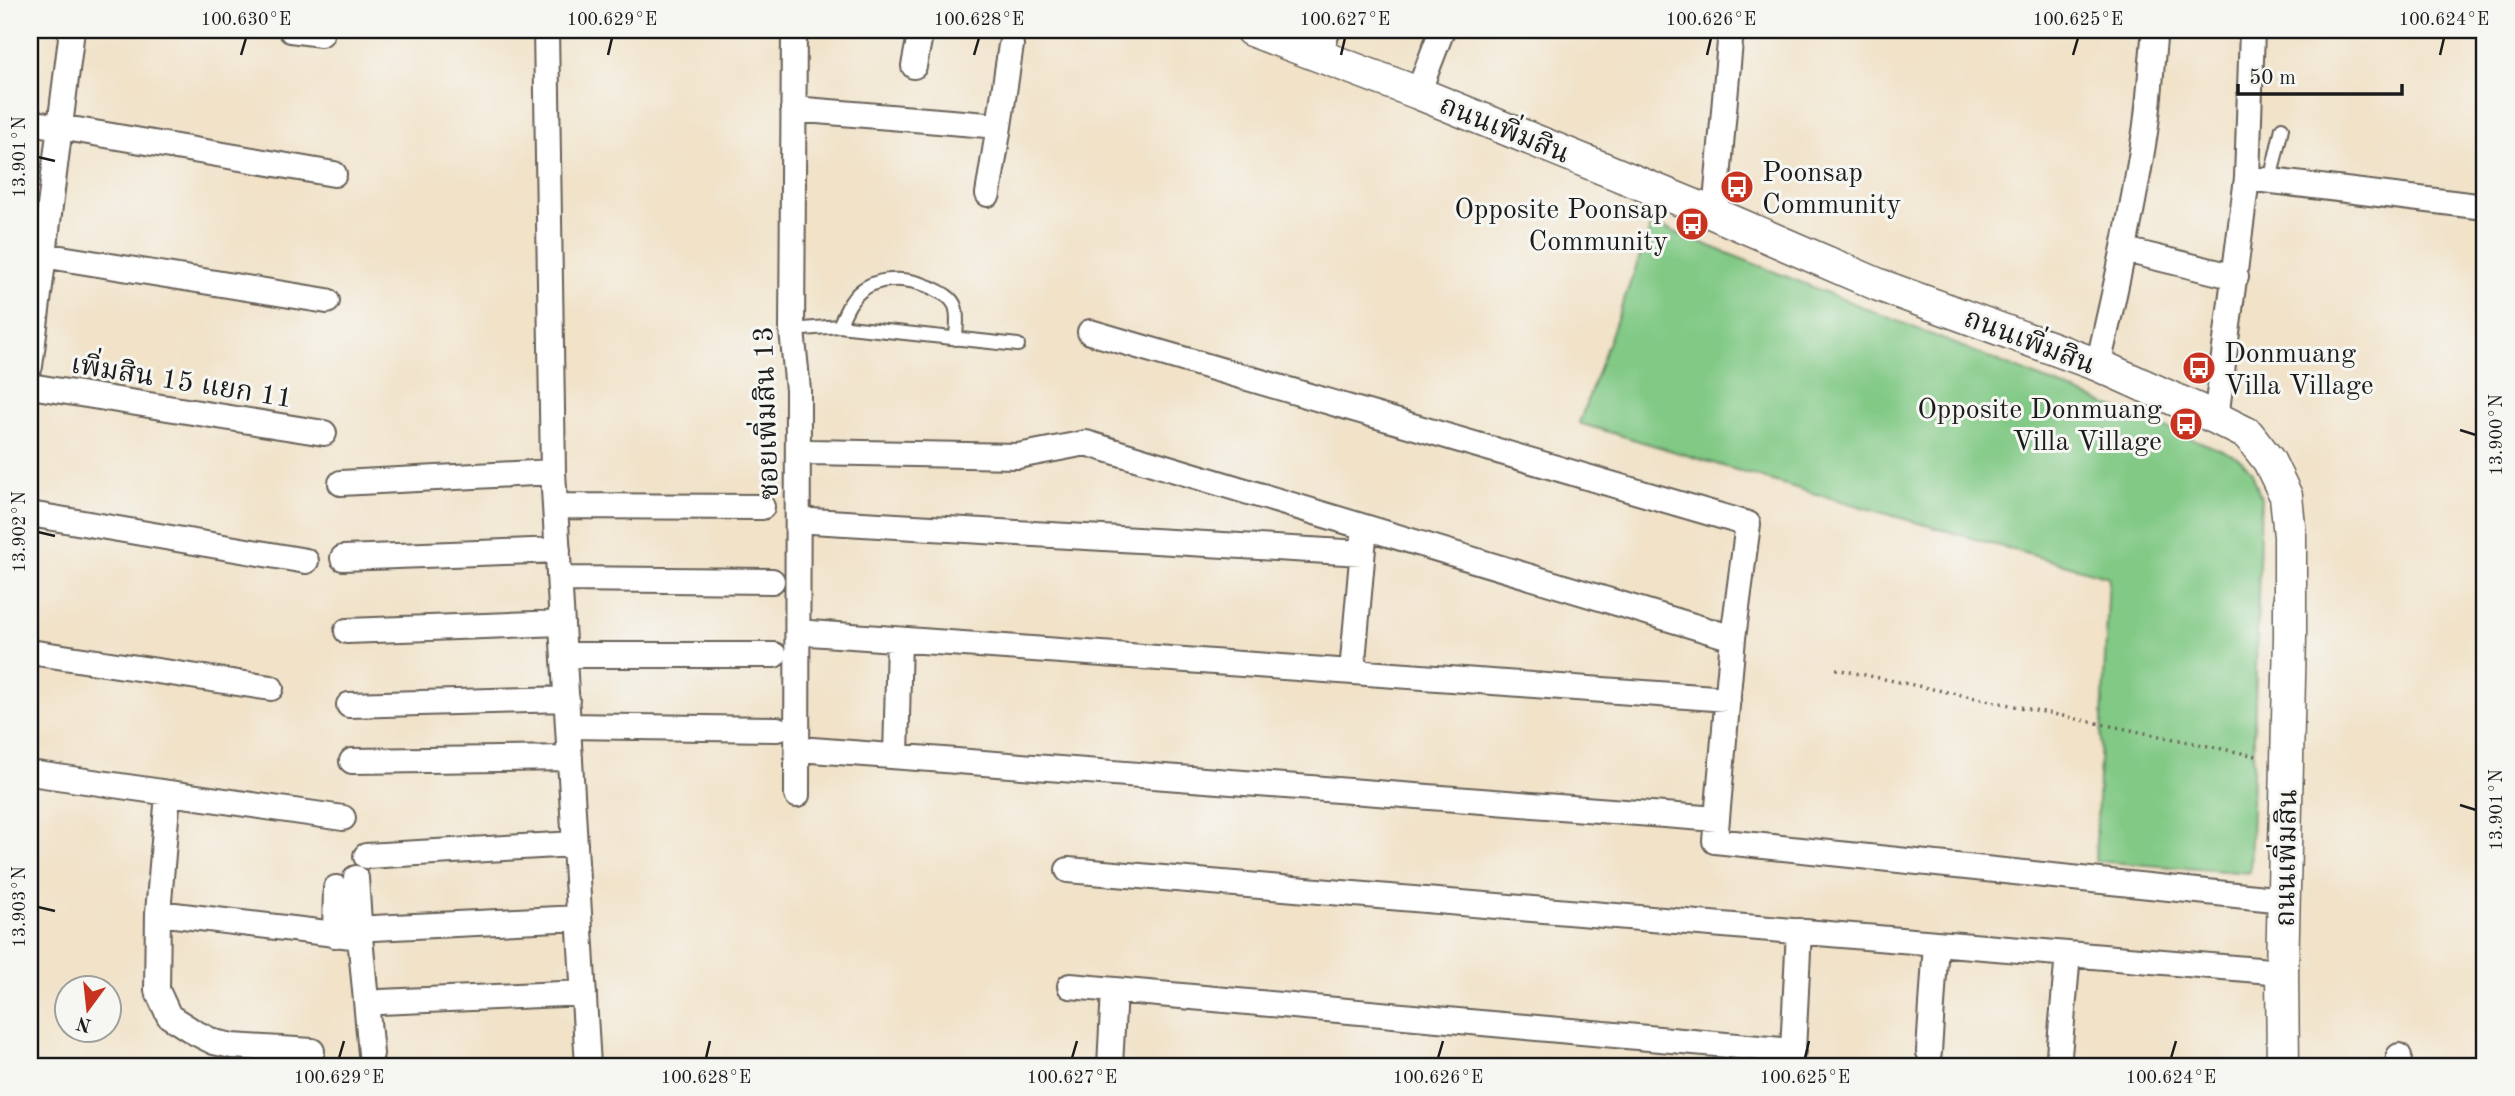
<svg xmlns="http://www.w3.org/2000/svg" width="2515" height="1096" viewBox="0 0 2515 1096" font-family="'Old Standard TT','Noto Serif Thai',serif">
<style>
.green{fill:#81c985;stroke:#4e7250;stroke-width:2}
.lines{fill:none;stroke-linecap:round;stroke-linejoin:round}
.service-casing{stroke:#676158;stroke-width:16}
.minor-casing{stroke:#676158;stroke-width:28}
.tertiary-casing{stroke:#676158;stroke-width:35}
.path{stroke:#676158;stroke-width:3.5;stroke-dasharray:2 5;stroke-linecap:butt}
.service{stroke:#fff;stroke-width:12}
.minor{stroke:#fff;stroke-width:24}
.tertiary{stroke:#fff;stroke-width:32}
.ticks{fill:none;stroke:#1c1c1c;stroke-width:2.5}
.labels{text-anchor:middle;stroke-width:6;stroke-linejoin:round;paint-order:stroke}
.street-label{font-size:28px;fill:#1c1c1c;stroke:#f6f6f2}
.poi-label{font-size:28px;fill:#1c1c1c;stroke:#f6f6f2;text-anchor:start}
.neatline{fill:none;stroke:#1c1c1c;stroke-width:2.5}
.ticks-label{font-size:18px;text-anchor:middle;fill:#1c1c1c}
</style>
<rect width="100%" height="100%" fill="#f6f6f2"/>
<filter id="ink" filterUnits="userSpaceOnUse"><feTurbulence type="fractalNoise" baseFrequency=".0143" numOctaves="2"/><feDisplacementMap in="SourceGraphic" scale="14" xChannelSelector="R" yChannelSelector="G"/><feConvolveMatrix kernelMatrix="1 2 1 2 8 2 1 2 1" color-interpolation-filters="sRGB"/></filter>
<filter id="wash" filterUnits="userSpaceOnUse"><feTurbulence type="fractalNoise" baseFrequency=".00686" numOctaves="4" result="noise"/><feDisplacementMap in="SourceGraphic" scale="28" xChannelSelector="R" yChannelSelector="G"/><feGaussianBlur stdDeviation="1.57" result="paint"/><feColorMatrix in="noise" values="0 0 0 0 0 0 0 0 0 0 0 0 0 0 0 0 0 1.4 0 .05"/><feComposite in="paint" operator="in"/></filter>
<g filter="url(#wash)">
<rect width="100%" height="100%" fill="#f1e2c8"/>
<path class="green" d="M1652,223L2236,456L2251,470L2261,498L2250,873L2095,861L2109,577L1806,491L1579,423Z"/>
</g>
<g filter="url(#ink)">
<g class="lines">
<defs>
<path id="service" d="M2270,181L2282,128
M839,326C843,318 846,309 851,302C868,275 905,276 930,287C940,292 951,296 955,306C959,316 956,329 956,339
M792,330L839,326L1018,345"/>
<path id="minor" d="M291,30L321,34
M546,30L553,472L588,1066
M794,30L792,330L798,390L797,795
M1319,54L1328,30
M914,66L921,30
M1418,93L1442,30
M793,109L999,126L988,194
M30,122L334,174
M999,126L1011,45
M2247,178L2485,207
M1715,214L1731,30
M2125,250L2236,277
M30,253L327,301
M1090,332L1748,524L1733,638
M2098,365C2116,288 2133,211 2145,132C2150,98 2151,64 2155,30
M30,366L72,30
M30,386L324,433
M2216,418L2247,178L2252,30
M810,452L1018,456L1086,443L1733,638L1715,841L2284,900
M341,483L553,472
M555,506L762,507
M30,514L306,561
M811,521L1362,553
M343,558L558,550
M560,579L772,581
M347,631L562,623
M810,633L1728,699
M30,652L271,688
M564,655H774
M1352,672L1364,537
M349,705L567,699
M568,726L777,729
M812,750L1717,819
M896,756L899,640
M352,761L570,758
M30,773L343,818
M168,794L158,913L157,990L169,1016L194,1032L214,1042L232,1046L312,1051
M366,856L575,844
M1068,870L2282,972
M158,913L360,937L356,878
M373,928L579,918
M335,935L336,888
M360,937L371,1054
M1070,986L1793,1051L1799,931
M380,1002L584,993
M1929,1052L1936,943
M2059,1055L2068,954
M1110,1066L1114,990
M2398,1066L2399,1056"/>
<path id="tertiary" d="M1251,30L1418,93L1715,214L1879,285L2098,365L2216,418L2248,434L2269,461L2286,496L2290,536V636L2282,972L2283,1066"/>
</defs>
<use href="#service" class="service-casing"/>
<use href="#minor" class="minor-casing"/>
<use href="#tertiary" class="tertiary-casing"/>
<path class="path" d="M1836,669L2261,757"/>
<use href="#service" class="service"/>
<use href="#minor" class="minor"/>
<use href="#tertiary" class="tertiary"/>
</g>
</g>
<path class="ticks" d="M241,55L246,38M608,55L612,38M974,55L979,38M1341,55L1345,38M1707,55L1711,38M2073,55L2078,38M2440,55L2444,38M38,157L55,161M2460,430L2476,435M38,532L55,536M2460,805L2476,810M38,907L55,911M339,1058L344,1041M706,1058L710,1041M1072,1058L1077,1041M1438,1058L1443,1041M1805,1058L1809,1041M2171,1058L2176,1041"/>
<defs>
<symbol id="bus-disc" viewBox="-11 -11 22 22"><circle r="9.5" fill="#c8321e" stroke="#f6f6f2"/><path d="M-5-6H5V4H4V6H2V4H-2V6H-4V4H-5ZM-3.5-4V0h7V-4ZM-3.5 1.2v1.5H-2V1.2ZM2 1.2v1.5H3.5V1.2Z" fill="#fff"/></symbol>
</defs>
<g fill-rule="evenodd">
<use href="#bus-disc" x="1718" y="168" width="38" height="38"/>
<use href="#bus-disc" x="1673" y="205" width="38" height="38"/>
<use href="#bus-disc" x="2180" y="349" width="38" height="38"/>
<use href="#bus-disc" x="2167" y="405" width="38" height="38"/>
</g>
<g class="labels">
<g class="street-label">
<text transform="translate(1505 128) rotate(22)" y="10">ถนนเพิ่มสิน</text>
<text transform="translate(2030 340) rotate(21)" y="10">ถนนเพิ่มสิน</text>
<text transform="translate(182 380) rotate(9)" y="10">เพิ่มสิน 15 แยก 11</text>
<text transform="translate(765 413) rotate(-92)" y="10">ซอยเพิ่มสิน 13</text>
<text transform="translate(2285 858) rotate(-89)" y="10">ถนนเพิ่มสิน</text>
</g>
<g class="poi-label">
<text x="1762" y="181">Poonsap<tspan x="1762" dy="32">Community</tspan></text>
<text x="1668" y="218" text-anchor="end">Opposite Poonsap<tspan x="1668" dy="32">Community</tspan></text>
<text x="2224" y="362">Donmuang<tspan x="2224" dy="32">Villa Village</tspan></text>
<text x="2162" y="418" text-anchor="end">Opposite Donmuang<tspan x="2162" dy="32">Villa Village</tspan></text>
</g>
</g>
<rect width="2515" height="1096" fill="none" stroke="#f6f6f2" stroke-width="77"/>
<g transform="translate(88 1009) rotate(195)"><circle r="33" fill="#f6f6f2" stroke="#9f9f9c" stroke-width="2"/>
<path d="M0-5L12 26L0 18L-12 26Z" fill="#c8321e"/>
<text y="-10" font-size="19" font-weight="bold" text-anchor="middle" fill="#1c1c1c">N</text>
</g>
<path d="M2238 84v10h164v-10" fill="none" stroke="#1c1c1c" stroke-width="3.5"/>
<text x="2249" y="84" font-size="21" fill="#1c1c1c" stroke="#f6f6f2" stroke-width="5" paint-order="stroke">50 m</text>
<rect x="38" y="38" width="2438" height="1020" class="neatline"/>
<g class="ticks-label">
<text x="246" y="25">100.630°E</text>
<text x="612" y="25">100.629°E</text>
<text x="979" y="25">100.628°E</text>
<text x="1345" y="25">100.627°E</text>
<text x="1711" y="25">100.626°E</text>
<text x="2078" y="25">100.625°E</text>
<text x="2444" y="25">100.624°E</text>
<text transform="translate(19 157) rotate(-90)" y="6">13.901°N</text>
<text transform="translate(2496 435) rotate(-90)" y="6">13.900°N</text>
<text transform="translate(19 532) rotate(-90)" y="6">13.902°N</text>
<text transform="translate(2496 810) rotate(-90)" y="6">13.901°N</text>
<text transform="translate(19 907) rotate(-90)" y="6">13.903°N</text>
<text x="339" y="1083">100.629°E</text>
<text x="706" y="1083">100.628°E</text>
<text x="1072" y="1083">100.627°E</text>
<text x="1438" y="1083">100.626°E</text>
<text x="1805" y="1083">100.625°E</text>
<text x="2171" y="1083">100.624°E</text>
</g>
</svg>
